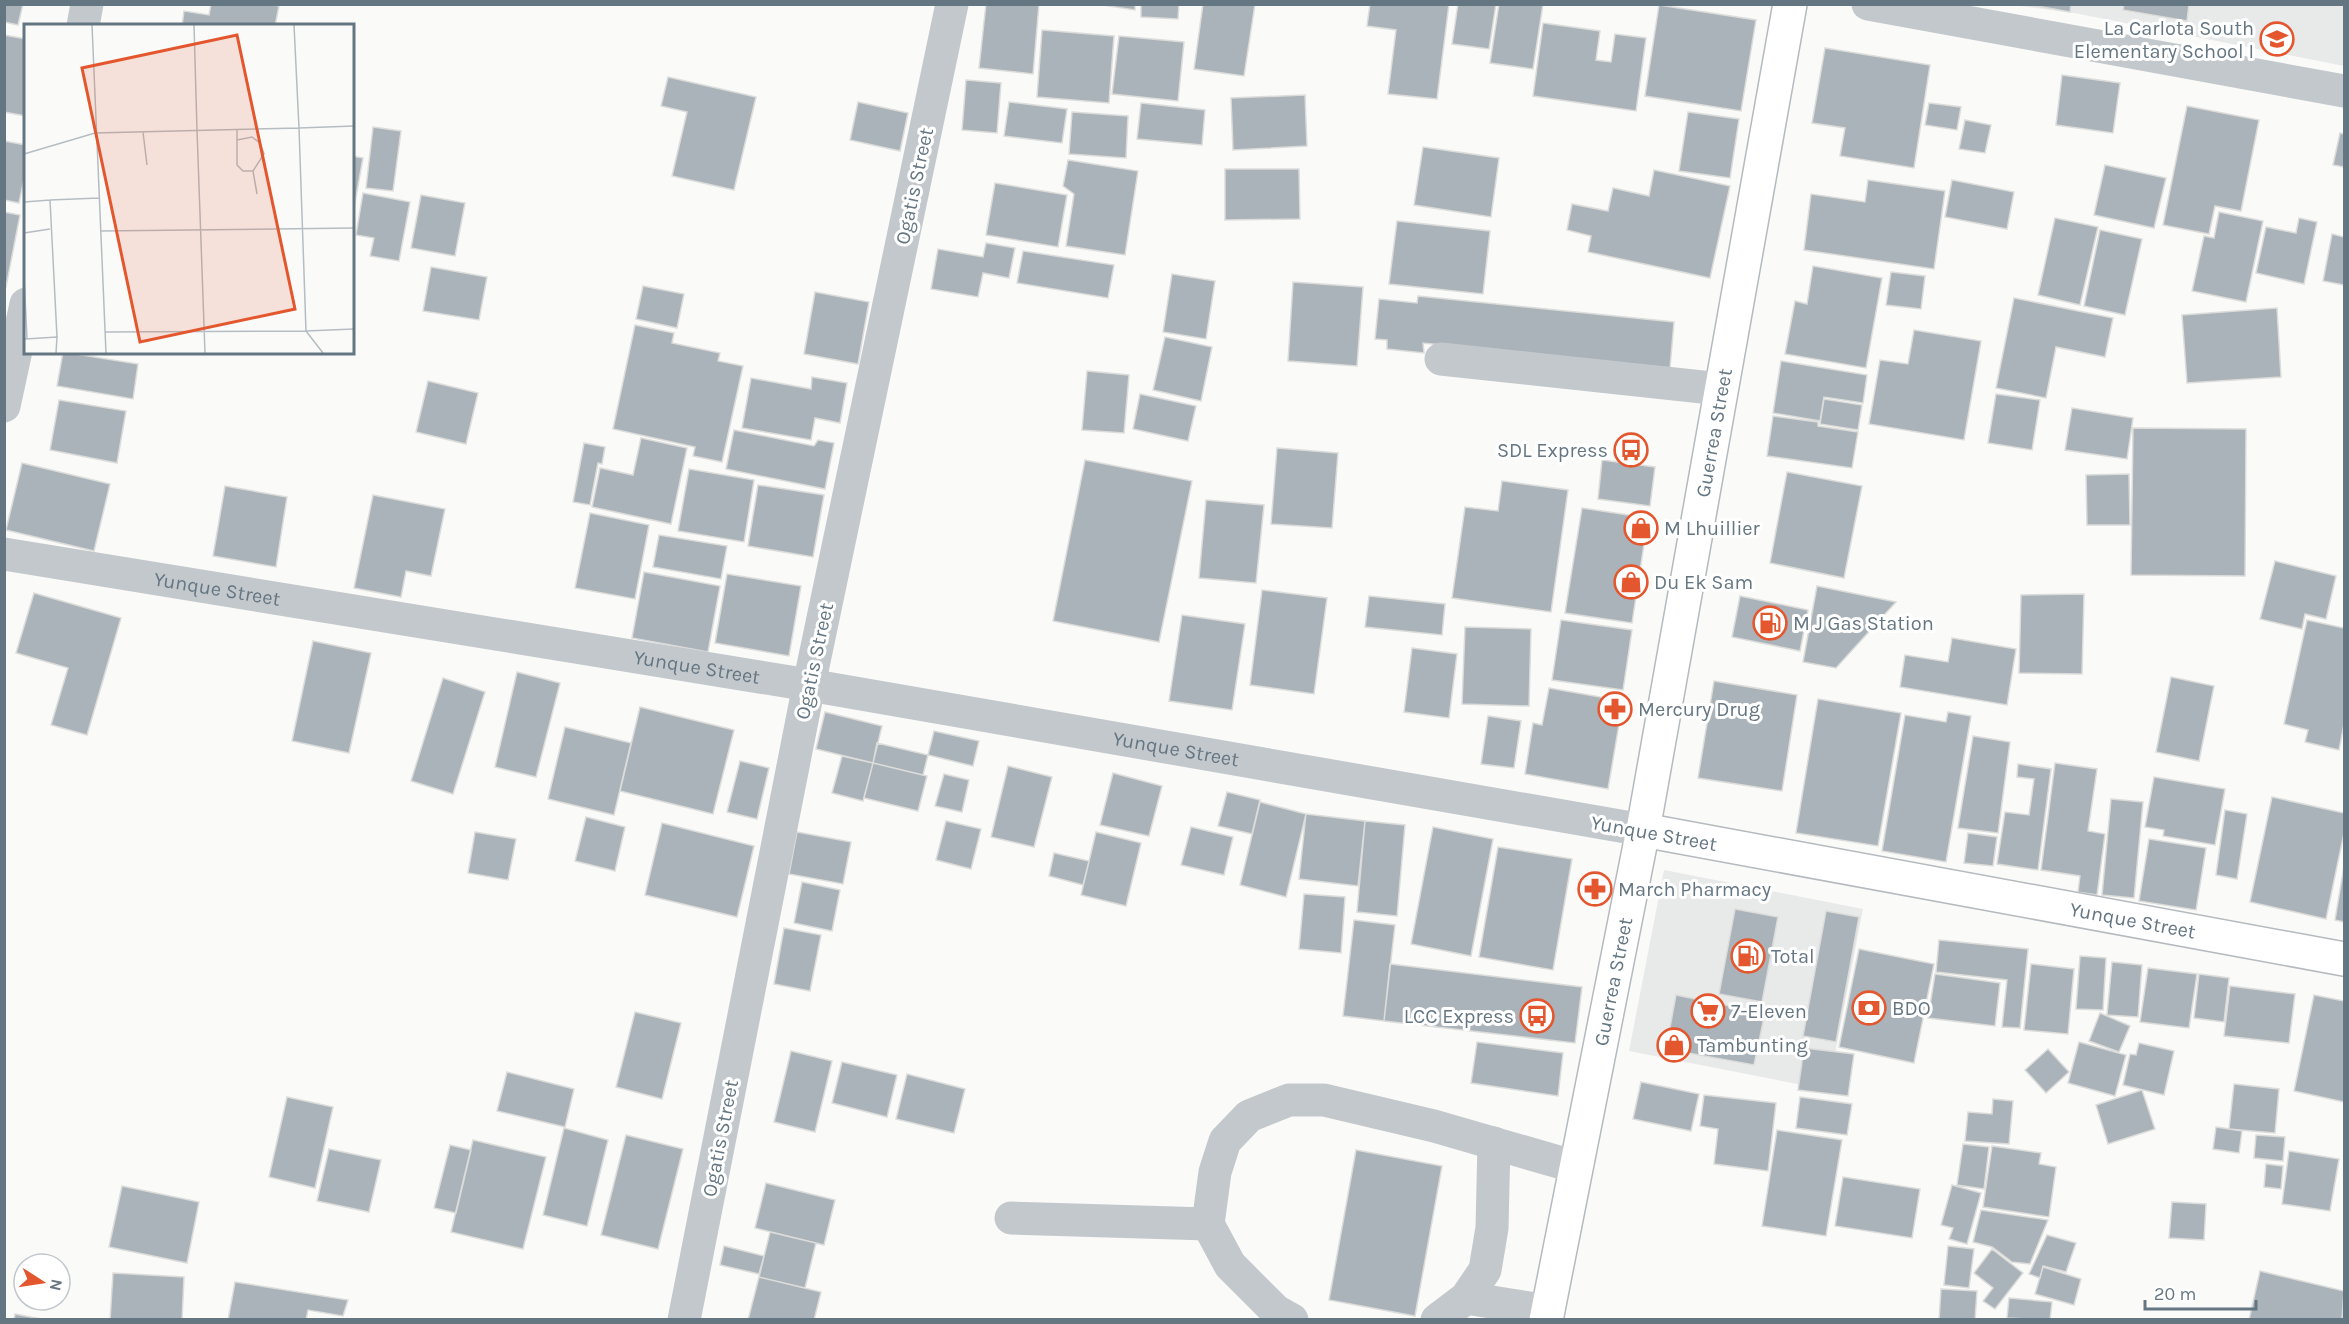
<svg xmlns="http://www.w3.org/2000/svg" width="2349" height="1324" viewBox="0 0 2349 1324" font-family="Karla,sans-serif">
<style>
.built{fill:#e8e9e9}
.building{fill:#aab3b9;stroke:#dcdcda;stroke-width:1.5}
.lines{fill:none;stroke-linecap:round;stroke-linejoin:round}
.major-casing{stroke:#b5babe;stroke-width:36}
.minor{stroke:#c3c8cc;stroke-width:33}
.major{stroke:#fff;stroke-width:33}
.labels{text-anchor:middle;stroke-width:6;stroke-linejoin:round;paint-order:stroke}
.poi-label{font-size:20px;fill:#657683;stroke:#fff;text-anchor:start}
.street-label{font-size:20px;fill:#657683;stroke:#fff}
.inset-road{fill:none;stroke:#b5bdc2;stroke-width:1.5}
.view{fill:#e4572e;fill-opacity:0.15;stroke:#e4572e;stroke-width:3}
.inset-edge{fill:none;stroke:#657683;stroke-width:3}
</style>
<rect width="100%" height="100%" fill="#fafaf8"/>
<path class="built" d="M2012,5H2344V66L2074,13Z
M1664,870L1863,909L1828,1090L1629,1051Z"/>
<path class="building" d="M4,4H23L18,25L4,22Z
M211,4H269L279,6L275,26H182L184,11L209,15Z
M986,4H1039L1033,74L979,68Z
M1096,4H1135V10Z
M1141,4H1179L1178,19L1141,17Z
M1203,4H1255L1244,76L1194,69Z
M1370,4H1449L1437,99L1388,94L1396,30L1367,26Z
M1458,4H1496L1489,49L1452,44Z
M1499,4H1543L1533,69L1490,63Z
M2027,4H2071L2070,12Z
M2124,4H2189L2187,21L2123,10Z
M1659,5L1756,20L1741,111L1645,96Z
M1543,23L1600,31L1596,60L1611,62L1615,34L1646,38L1636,111L1533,96Z
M1042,30L1114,36L1109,103L1037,97Z
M4,35L26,39V116L4,112Z
M1119,36L1184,42L1178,101L1112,94Z
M1825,48L1930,65L1914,168L1840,156L1845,128L1812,123Z
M2062,75L2120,83L2113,133L2056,125Z
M668,77L756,97L734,190L672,176L687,112L661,106Z
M966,80L1001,83L997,133L962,130Z
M1305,95L1307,146L1233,150L1231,98Z
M858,102L908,113L900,151L850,140Z
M1009,102L1067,109L1062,143L1004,136Z
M1141,103L1205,110L1202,145L1137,139Z
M1929,103L1961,107L1957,130L1925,125Z
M2187,106L2259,120L2241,211L2215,206L2209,234L2163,225Z
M1072,112L1128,116L1126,158L1069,154Z
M1688,112L1739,119L1730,178L1679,171Z
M1965,120L1991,125L1985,153L1959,149Z
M373,127L401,131L393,191L366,188Z
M2340,133L2344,134V167L2333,165Z
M4,141L26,145V169L19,203L4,200Z
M1423,147L1499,158L1491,217L1414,205Z
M352,156L363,158L352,219Z
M1068,160L1138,171L1125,255L1066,246L1074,194L1063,186Z
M2105,165L2166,178L2154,228L2094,215Z
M1225,169H1299L1300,219L1225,220Z
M1654,170L1730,186L1710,278L1588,252L1591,236L1567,230L1572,204L1608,211L1613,188L1649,196Z
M1868,180L1945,191L1934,269L1804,250L1811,194L1865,202Z
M1952,180L2014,192L2007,229L1945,217Z
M995,183L1067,195L1058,247L986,235Z
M363,193L410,202L399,261L370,256L374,238L356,235Z
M421,195L465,203L455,256L411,248Z
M4,212L20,215L6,287L4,286Z
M2219,212L2263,221L2246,302L2192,291L2204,236L2214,238Z
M2055,218L2098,227L2080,305L2038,295Z
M2299,218L2317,222L2304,284L2256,273L2266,227L2296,233Z
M1397,221L1490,231L1483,294L1389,284Z
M2100,230L2142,239L2125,315L2084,306Z
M2332,234L2344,237V285L2323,281Z
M986,243L1015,248L1009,278L983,273L978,297L931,289L938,249L983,257Z
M1023,251L1114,265L1108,298L1017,283Z
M1813,266L1882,278L1866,368L1785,354L1795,301L1807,304Z
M431,267L487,277L479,320L423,311Z
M1891,272L1925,276L1921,309L1886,305Z
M1172,274L1215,281L1206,339L1163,332Z
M1293,282L1363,287L1357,366L1288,361Z
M643,286L684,294L677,328L636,319Z
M815,292L869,302L858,364L804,354Z
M1418,296L1674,322L1670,368L1423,343L1424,353L1387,349V340L1375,339L1379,299L1417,303Z
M2014,298L2113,318L2105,357L2056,347L2046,398L1996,388Z
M2277,308L2281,377L2187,383L2182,315Z
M635,325L674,333L672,343L720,353L718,361L743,366L722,462L693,456L695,447L613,429Z
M1914,330L1981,341L1964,440L1869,424L1880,360L1908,364Z
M1165,337L1212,347L1201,401L1153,390Z
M63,352L138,364L133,399L57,386Z
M1781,361L1867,375L1863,403L1824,397L1820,421L1773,413Z
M1087,371L1129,375L1124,433L1082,430Z
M812,377L847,383L840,423L815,418L811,440L742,428L751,378L811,389Z
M428,381L478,393L466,444L416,432Z
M1140,394L1196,406L1188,441L1133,429Z
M1996,394L2040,400L2032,450L1988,443Z
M1824,399L1862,405L1858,430L1820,424Z
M59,400L126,411L117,463L50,450Z
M2072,408L2133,418L2127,459L2065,450Z
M1773,416L1818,422V426L1858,432L1852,468L1767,456Z
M2133,428L2246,429L2245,576L2131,575Z
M734,430L814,446L818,440L834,443L825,489L726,469Z
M641,438L687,448L671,524L592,507L600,468L633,475Z
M584,443L605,447L602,464L598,463L590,505L573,502Z
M1277,448L1338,453L1332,528L1271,524Z
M1085,460L1192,481L1159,642L1053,621Z
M1602,460L1655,467L1650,506L1598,499Z
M22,463L110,484L94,551L6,530Z
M689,469L754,480L744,542L678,531Z
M1787,472L1862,486L1844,578L1770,563Z
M2129,474L2130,525H2087L2086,475Z
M1502,481L1568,490L1551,612L1452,598L1465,507L1498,511Z
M758,485L824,495L813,557L748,546Z
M225,486L287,497L276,567L213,556Z
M373,495L445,509L431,576L406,571L401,597L354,588Z
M1206,500L1264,505L1256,583L1199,578Z
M1582,508L1648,518L1632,623L1565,613Z
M590,513L649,525L635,599L575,588Z
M659,535L727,546L721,579L653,567Z
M2275,561L2336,576L2326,619L2305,614L2302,629L2260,619Z
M644,572L720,586L708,652L632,638Z
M727,574L801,586L789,656L715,643Z
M1817,586L1896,602L1836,668L1803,662Z
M1262,590L1327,598L1314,694L1250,685Z
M34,593L121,618L87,735L51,725L68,668L16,653Z
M2084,594L2082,674L2019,673L2021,595Z
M1369,596L1445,604L1442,635L1365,627Z
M1740,596L1808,610L1800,651L1732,637Z
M1182,615L1245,624L1232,710L1169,701Z
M1561,620L1632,630L1623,690L1552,680Z
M2307,620L2344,628V724L2339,750L2305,742L2308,730L2284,724Z
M1465,627L1531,629L1529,706L1462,704Z
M1952,638L2016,649L2007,705L1900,687L1905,655L1948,662Z
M313,641L371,653L349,753L292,741Z
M1412,648L1457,654L1449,718L1404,712Z
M517,672L560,683L536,777L495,767Z
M2171,677L2214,686L2199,761L2156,752Z
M443,678L485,692L453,794L411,781Z
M1714,681L1797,695L1782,791L1698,778Z
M1549,688L1623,701L1608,789L1525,774L1533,723L1542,725Z
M1818,699L1901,713L1878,846L1796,833Z
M640,707L734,730L713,814L620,791Z
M825,712L882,726L873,763L816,749Z
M1948,712L1971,716L1946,862L1882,851L1905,715L1946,722Z
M1488,716L1521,721L1514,768L1481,764Z
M565,727L631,743L614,815L548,799Z
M934,731L979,741L973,766L928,755Z
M1973,736L2010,742L1998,833L1958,828Z
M877,743L928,755L923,775L873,763Z
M842,756L873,763L863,801L832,793Z
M740,761L769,768L757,819L727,812Z
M873,763L927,776L918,811L864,798Z
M2055,763L2097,769L2088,831L2105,834L2097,895L2078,892L2080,876L2041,870Z
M2018,764L2051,769L2038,870L1997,864L2005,812L2029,815L2034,779L2017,777Z
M1008,766L1052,777L1034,847L991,837Z
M1113,773L1162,786L1149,836L1100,825Z
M944,774L969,780L962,812L935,806Z
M2154,777L2225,789L2215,845L2163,836L2164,830L2145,827Z
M1227,792L1260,800L1252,834L1218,826Z
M2272,797L2344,813V833L2326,919L2250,902Z
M2111,799L2143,802L2134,898L2102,895Z
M1260,802L1306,814L1286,897L1240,885Z
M2225,810L2247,814L2237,879L2216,875Z
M1306,814L1365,821L1358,886L1299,879Z
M586,817L625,827L615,871L575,861Z
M946,821L981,829L971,869L936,860Z
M1365,821L1405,825L1397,916L1357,912Z
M662,823L754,846L737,917L645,895Z
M1191,827L1233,837L1224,875L1181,865Z
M1433,827L1493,839L1471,956L1411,944Z
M475,832L516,839L508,880L468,873Z
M797,832L851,842L843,884L789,874Z
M1096,832L1141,843L1126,906L1081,895Z
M1968,833L1997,837L1993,866L1964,863Z
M2149,839L2206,848L2196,910L2139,901Z
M1498,847L1572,859L1553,970L1479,957Z
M1054,853L1089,861L1083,885L1049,876Z
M2344,866V922L2335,920Z
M802,882L840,890L832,931L794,923Z
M1304,894L1345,897L1341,953L1299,949Z
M1735,909L1778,917L1762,1002L1719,994Z
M1826,911L1859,917L1836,1042L1803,1036Z
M1354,920L1395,925L1384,1021L1343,1016Z
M784,928L821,935L810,991L774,984Z
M1939,940L2028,949L2020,1028L2002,1027L2007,980L1936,972Z
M1859,949L1934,964L1914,1063L1839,1047Z
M2080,956L2106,958L2103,1010L2076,1009Z
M2112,962L2142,965L2138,1017L2107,1015Z
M1390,964L1582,987L1575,1043L1384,1021Z
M2031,964L2074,969L2068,1034L2024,1030Z
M2148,968L2197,974L2189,1028L2140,1022Z
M1935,974L2000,983L1995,1026L1928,1018Z
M2199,974L2229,978L2224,1022L2194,1018Z
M2230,986L2295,994L2289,1043L2224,1036Z
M1676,995L1765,1013L1754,1065L1666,1049Z
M2314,995L2344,1001V1102L2294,1091Z
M635,1012L681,1023L662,1099L616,1087Z
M2100,1013L2130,1026L2119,1052L2089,1041Z
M1477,1042L1563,1053L1558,1096L1471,1083Z
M2079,1042L2126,1055L2115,1096L2068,1083Z
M2139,1043L2174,1051L2164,1095L2123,1085L2130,1054L2136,1055Z
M1804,1048L1854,1054L1848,1096L1798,1090Z
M2048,1049L2069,1072L2046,1093L2025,1070Z
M791,1051L832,1061L815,1132L774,1122Z
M842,1062L897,1075L887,1117L832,1103Z
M507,1072L574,1089L565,1127L497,1111Z
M907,1074L965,1089L954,1133L896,1119Z
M1641,1082L1699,1094L1691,1131L1633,1119Z
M2234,1084L2279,1089L2275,1133L2229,1129Z
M2142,1090L2155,1129L2108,1144L2096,1105Z
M1704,1095L1776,1103L1768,1171L1714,1164L1718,1129L1700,1126Z
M287,1097L333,1107L315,1188L269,1177Z
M1800,1097L1852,1104L1847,1135L1796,1128Z
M1993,1099L2013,1101L2009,1144L1965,1141L1968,1112L1992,1114Z
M2216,1127L2242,1131L2239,1153L2213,1149Z
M564,1128L608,1140L587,1226L543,1215Z
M1777,1130L1842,1140L1826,1236L1762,1226Z
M626,1135L683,1149L658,1249L601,1235Z
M2256,1135L2285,1137L2283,1161L2254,1158Z
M473,1140L546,1157L523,1249L451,1232Z
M1963,1144L1989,1147L1984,1189L1957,1185Z
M450,1145L471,1150L456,1213L434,1208Z
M1992,1146L2041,1153L2039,1164L2056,1167L2049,1217L1983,1207Z
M329,1149L381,1160L369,1212L317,1201Z
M1356,1150L1442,1166L1415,1316L1329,1300Z
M2289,1151L2339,1159L2330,1211L2282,1204Z
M2266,1164L2283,1166L2281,1189L2264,1187Z
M1843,1177L1920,1189L1912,1238L1835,1226Z
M766,1183L835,1200L824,1245L755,1228Z
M1952,1185L1981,1193L1967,1244L1949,1239L1953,1228L1941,1225Z
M122,1186L199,1202L187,1263L109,1247Z
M2172,1202L2206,1204L2204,1240L2169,1238Z
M1981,1210L2048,1220L2030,1264L2012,1262L1992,1247L1973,1242Z
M770,1232L816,1243L805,1288L759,1277Z
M2047,1235L2076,1243L2066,1272L2043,1266L2040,1278L2029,1274Z
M724,1246L764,1256L759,1274L720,1265Z
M1948,1246L1974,1249L1969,1288L1944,1285Z
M1992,1249L2023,1273L1995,1309L1983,1301L1993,1288L1974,1273Z
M2043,1267L2081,1279L2074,1305L2035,1294Z
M2260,1271L2344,1291L2342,1320H2249Z
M113,1273L184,1277L182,1320H110Z
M759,1277L821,1292L814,1320H748Z
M235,1282L348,1300L343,1316L308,1310L306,1320H228Z
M1941,1289L1977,1291L1975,1320H1939Z
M2009,1298L2052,1302L2050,1320L2007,1318Z
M15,1314L41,1319L14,1320Z"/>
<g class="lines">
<defs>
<g id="major">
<path id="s2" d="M1643,830L2344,959"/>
<path id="s3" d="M1546,1320L1643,830L1790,4"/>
</g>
</defs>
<use href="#major" class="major-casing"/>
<g class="minor">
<path d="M1868,4L2344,91"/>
<path d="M83,26L87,4"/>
<path d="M1441,359L1721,389"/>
<path d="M4,406L26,304"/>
<path id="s1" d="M4,554L809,685L1643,830"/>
<path d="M1011,1218L1208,1224L1215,1172L1225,1141L1249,1116L1289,1100H1324L1434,1126L1576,1167"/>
<path d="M1208,1224L1230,1265L1276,1311L1292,1320"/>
<path d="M1466,1298L1548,1311"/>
<path d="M684,1320L809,685L952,4"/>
<path d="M1437,1320L1466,1298L1485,1270L1492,1228L1494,1143"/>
</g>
<use href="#major" class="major"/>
</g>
<defs>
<symbol id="school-ring" viewBox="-11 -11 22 22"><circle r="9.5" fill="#fff" stroke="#e4572e" stroke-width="1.5"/><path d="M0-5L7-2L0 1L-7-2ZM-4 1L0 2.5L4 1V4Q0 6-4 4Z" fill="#e4572e"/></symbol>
<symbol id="bus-ring" viewBox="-11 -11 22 22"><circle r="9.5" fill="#fff" stroke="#e4572e" stroke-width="1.5"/><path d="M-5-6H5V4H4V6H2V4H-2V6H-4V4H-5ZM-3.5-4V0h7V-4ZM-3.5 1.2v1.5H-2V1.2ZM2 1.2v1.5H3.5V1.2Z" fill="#e4572e"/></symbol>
<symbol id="shop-ring" viewBox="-11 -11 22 22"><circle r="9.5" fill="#fff" stroke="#e4572e" stroke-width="1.5"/><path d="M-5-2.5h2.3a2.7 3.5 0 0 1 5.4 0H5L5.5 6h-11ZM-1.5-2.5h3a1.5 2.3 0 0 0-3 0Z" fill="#e4572e"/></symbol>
<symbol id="fuel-ring" viewBox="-11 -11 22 22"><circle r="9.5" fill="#fff" stroke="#e4572e" stroke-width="1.5"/><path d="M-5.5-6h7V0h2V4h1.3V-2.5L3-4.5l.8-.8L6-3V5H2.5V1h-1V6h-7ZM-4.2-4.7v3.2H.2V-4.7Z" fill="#e4572e"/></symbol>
<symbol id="pharmacy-ring" viewBox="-11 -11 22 22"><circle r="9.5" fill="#fff" stroke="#e4572e" stroke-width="1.5"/><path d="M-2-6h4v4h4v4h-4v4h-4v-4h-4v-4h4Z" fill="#e4572e"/></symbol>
<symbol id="bank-ring" viewBox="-11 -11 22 22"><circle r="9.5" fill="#fff" stroke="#e4572e" stroke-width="1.5"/><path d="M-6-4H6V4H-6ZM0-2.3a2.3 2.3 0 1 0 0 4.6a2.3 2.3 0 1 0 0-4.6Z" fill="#e4572e"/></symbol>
<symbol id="supermarket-ring" viewBox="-11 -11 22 22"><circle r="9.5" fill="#fff" stroke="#e4572e" stroke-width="1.5"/><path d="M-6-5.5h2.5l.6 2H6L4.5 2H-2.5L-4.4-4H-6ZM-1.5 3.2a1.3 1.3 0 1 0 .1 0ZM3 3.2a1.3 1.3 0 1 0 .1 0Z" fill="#e4572e"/></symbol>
</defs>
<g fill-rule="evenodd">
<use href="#school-ring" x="2258" y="20" width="38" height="38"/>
<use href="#bus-ring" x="1612" y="431" width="38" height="38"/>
<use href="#shop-ring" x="1622" y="509" width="38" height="38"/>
<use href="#shop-ring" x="1612" y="563" width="38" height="38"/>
<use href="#fuel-ring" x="1751" y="604" width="38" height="38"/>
<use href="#pharmacy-ring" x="1596" y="690" width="38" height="38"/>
<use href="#pharmacy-ring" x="1576" y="870" width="38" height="38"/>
<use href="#fuel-ring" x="1729" y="937" width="38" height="38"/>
<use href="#bank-ring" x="1850" y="989" width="38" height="38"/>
<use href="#supermarket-ring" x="1689" y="992" width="38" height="38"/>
<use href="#bus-ring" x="1518" y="997" width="38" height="38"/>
<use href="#shop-ring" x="1655" y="1026" width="38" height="38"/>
</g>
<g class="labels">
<g class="poi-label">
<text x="2254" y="35" text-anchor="end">La Carlota South<tspan x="2254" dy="23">Elementary School I</tspan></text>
<text x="1608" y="457" text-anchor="end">SDL Express</text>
<text x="1664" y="535">M Lhuillier</text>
<text x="1654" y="589">Du Ek Sam</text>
<text x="1793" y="630">M J Gas Station</text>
<text x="1638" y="716">Mercury Drug</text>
<text x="1618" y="896">March Pharmacy</text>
<text x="1771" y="963">Total</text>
<text x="1892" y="1015">BDO</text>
<text x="1731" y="1018">7-Eleven</text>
<text x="1514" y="1023" text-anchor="end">LCC Express</text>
<text x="1697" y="1052">Tambunting</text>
</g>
<g class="street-label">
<text transform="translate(914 186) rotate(-78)" y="7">Ogatis Street</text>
<text dy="7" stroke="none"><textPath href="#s3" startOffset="903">Guerrea Street</textPath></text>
<text dy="7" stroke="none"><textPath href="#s1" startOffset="216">Yunque Street</textPath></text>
<text transform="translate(814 661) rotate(-78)" y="7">Ogatis Street</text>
<text dy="7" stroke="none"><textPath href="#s1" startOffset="702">Yunque Street</textPath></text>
<text dy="7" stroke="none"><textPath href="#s1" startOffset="1188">Yunque Street</textPath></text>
<text transform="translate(1654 833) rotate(10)" y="7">Yunque Street</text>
<text dy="7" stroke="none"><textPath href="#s2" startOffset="498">Yunque Street</textPath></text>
<text dy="7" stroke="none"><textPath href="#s3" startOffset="345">Guerrea Street</textPath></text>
<text transform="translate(720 1138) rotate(-79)" y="7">Ogatis Street</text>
</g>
</g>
<g transform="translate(24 24)">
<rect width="330" height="330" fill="#fafaf8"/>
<path class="inset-road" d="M68,1L82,329M170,1L173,106M270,1L275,104L330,102M213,105V141L219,147H229L233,170M173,106L181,329M119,108L123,141M213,116L228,113L236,119L240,130L229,147M0,130L71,109L275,104L282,307L330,305M26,176L75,174M0,178L26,176L33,313M76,207L330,204M0,209L26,205M0,252L3,315M81,308L282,307L299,329M1,315L33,313L32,329"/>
<path class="view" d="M213,11L271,285L116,318L58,44Z"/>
<rect width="330" height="330" class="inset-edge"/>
</g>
<rect width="2349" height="1324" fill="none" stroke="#657683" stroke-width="12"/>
<g transform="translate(42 1282) rotate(102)"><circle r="28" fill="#ffffff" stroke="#c1c8cd" stroke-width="1.5"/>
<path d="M0-4.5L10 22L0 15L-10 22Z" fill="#e4572e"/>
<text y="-9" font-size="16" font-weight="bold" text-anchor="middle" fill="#657683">N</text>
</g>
<path d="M2145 1300v9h111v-9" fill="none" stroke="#657683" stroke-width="3"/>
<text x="2154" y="1300" font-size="18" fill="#657683" stroke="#ffffff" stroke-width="4.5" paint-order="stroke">20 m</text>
</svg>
